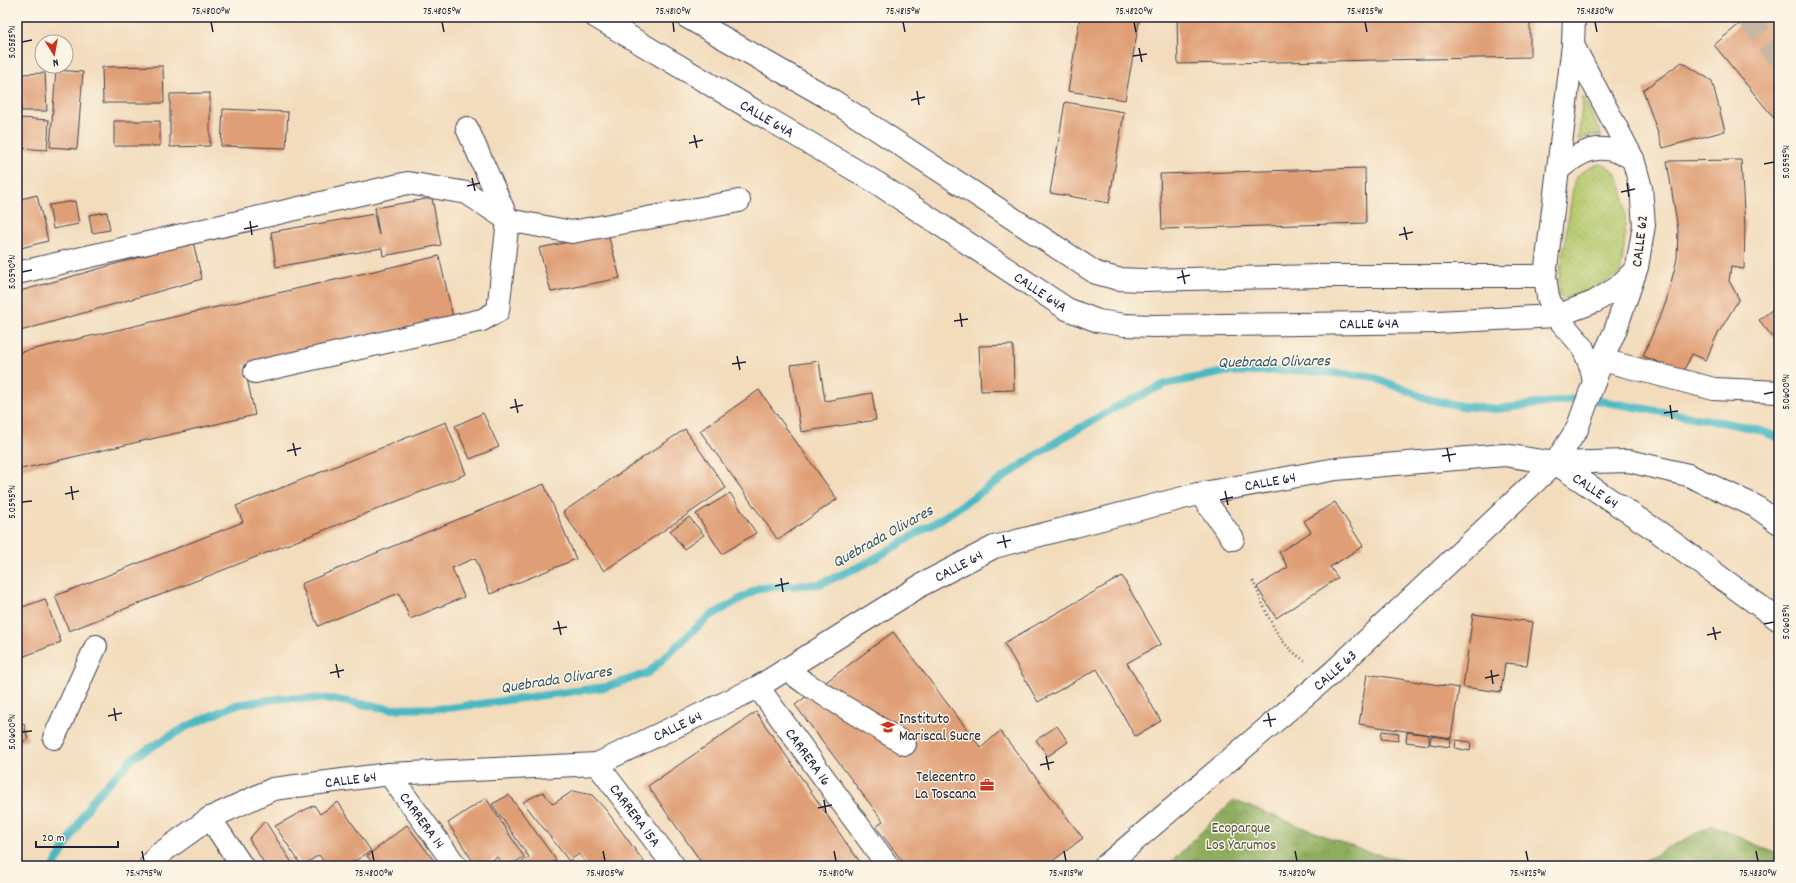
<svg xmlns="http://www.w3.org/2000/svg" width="1796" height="883" viewBox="0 0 1796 883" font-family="Dekko,sans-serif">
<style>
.grass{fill:url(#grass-dots);stroke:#6c7654}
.forest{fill:url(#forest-crowns);stroke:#59684e}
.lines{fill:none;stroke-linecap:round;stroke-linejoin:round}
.stream{stroke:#4ab8c3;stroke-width:8}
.building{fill:#df9e75}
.minor-tunnel{stroke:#c8b7a2;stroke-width:22;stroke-dasharray:22 11;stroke-linecap:butt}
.minor-casing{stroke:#413e4e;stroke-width:24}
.major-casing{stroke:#413e4e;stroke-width:24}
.path{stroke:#413e4e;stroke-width:2.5;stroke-dasharray:1 3;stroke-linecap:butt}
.minor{stroke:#fff;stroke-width:22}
.major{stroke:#fff;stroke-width:22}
.ticks{fill:none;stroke:#22223b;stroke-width:1.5}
.labels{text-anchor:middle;stroke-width:3;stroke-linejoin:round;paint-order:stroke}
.street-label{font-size:15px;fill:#22223b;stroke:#fcf5e5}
.poi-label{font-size:15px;fill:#22223b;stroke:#fcf5e5;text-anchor:start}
.park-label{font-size:15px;fill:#4e544a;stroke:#fcf5e5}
.water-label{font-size:16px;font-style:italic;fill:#30566b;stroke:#fcf5e5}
.neatline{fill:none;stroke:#22223b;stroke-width:1.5}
.ticks-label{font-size:10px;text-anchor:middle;fill:#22223b}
</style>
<defs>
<pattern id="grass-dots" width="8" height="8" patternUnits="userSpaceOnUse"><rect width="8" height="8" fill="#b6ca6e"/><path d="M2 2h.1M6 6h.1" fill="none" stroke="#9cad60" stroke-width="1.8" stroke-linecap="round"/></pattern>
<pattern id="forest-crowns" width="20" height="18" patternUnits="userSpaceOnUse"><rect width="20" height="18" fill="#90ae61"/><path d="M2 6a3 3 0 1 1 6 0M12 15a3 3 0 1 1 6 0" fill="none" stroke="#758d51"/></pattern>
</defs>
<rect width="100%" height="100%" fill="#fcf5e5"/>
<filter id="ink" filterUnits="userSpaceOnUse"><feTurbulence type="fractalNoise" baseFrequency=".025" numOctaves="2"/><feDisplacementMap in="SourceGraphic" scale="8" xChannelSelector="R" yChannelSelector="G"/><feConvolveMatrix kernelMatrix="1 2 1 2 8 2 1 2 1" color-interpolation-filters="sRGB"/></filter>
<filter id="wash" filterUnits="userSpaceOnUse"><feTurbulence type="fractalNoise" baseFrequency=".012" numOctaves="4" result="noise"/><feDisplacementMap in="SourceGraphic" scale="16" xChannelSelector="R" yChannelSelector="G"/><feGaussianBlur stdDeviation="0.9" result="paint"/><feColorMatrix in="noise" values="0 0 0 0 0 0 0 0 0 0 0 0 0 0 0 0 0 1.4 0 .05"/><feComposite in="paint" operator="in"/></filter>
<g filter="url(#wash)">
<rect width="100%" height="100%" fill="#f2dcbc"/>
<path class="grass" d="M1583,97L1602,136L1592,135L1578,140Z
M1599,164C1636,167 1625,249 1620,273C1602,285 1583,294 1562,299L1559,293V279L1574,182C1579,171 1588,168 1599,164Z"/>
<path class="forest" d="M1233,800L1364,851L1427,866H1167Z
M1713,825L1779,855V866H1633Z"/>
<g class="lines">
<path class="stream" d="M54,866L93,799L134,757L186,727L235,705L283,698L331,699L391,709L449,708L606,687L648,673L707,618L759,588L820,584L865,564L941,519L1059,440L1116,407L1165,384L1225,372L1298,370L1370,376L1428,399L1461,406L1498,409L1583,398L1754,428L1779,438"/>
</g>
<g id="blocks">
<path class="building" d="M1080,17H1140L1125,100L1068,91Z
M1177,17H1530V57L1178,64Z
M1748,17H1779V124L1714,45Z
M1682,62L1712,81L1725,131L1663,148L1643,90Z
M163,66L164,103H103L102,67Z
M56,70L83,72L77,149L50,147Z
M45,73L47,111H21L20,74Z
M210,93V146L170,147V94Z
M1065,102L1124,112L1109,203L1050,193Z
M223,109L288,112L286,148L221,146Z
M21,118L49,120L47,150L19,148Z
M114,121H160V146H114Z
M1741,160L1745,228L1744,269L1731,267L1729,281L1739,299L1716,337L1706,360L1692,354L1683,372L1643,356L1666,302L1677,259L1678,230L1667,161Z
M1365,168L1366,223L1162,229L1160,174Z
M37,195L48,241L17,249V200Z
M432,198L441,245L383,256L382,248L276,267L271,232L374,214L379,235L375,208Z
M75,201L79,224L53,229L49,205Z
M107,212L110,230L92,233L89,215Z
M608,234L620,278L551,292L539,248Z
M193,242L202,279L17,332V292Z
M439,256L453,317L244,365L255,415L17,470V353Z
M1777,306L1779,308V345L1759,320Z
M1013,345L1014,390L981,391L979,346Z
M819,361L825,401L872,393L876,420L801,432L791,365Z
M759,390L837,499L778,540L700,431Z
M483,413L499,447L470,459L455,426Z
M446,422L466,474L69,631L55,596L243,522L236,506Z
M685,429L726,488L604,571L563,512Z
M544,484L576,559L490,594L475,558L452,568L464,597L410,619L399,593L318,626L301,584Z
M730,493L756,533L722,554L696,514Z
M1335,502L1363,546L1330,567L1338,578L1276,618L1257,587L1288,567L1279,552L1311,532L1304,521Z
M689,517L704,535L684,549L670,531Z
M1122,576L1161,644L1127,663L1161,721L1135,736L1097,669L1038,702L1004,643Z
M45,599L61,642L17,659V609Z
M1473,614L1533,622L1527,665L1505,663L1501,692L1463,687Z
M893,632L981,748L1000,731L1083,838L1046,866H906L876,827L883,821L795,705Z
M1367,674L1459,688L1451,738L1359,724Z
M756,712L847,844L863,866H704L648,786Z
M24,724L28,740L17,743V726Z
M1057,726L1068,742L1048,756L1036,740Z
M1382,731L1399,733L1398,741L1381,739Z
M1407,732L1429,735V745L1406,742Z
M1431,736L1451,739L1450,747L1430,744Z
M1456,740L1471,742L1470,751L1455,748Z
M573,791L592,795L606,810L647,866H588L579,854L569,861L523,802L543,792L553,804Z
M509,795L556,860L548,866H516L529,857L492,804Z
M486,798L524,857L509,866H503L497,857L483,866H476L448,823Z
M338,802L371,851L353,862L355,866H327L319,855L302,866L275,826L314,805L320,814Z
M265,821L294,866H266L249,839Z
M407,825L438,866H369L373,863L367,856Z"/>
</g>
</g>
<g filter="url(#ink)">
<use href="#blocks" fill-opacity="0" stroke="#413e4e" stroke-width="1"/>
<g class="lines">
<path class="minor-tunnel" d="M1748,17L1779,58"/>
<defs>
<g id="minor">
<path id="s1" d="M596,17L877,183L1067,309L1098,321L1125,325L1153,326L1437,322L1556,316"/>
<path d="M687,17L832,100L1096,273L1118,279L1143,280L1319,276H1545"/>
<path d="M17,273L408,183L467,193L508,220L572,232L739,201"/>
<path d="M1602,360L1714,389L1779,392"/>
<path d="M255,372L482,320L498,311L508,220L467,128"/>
<path d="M1198,494L1204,499L1233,539"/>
<path d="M786,669L805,683L905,744"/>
<path id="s2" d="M758,687L888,866"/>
<path d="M54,738L96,646"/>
<path id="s3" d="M597,764L674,866"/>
<path id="s4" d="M389,774L456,866"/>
<path d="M210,818L242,866"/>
<path id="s5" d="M150,866L158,855L210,818L273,789L389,774L597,764L758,687L923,584L994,547L1198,494L1336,469L1504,455L1555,463L1629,461L1688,475L1755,506L1779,523"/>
<path id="s6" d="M1105,866L1334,671L1555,463"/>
</g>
<g id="major">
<path d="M1574,17L1573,45L1545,276L1548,297L1556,316L1582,346L1591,367L1594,382"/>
<path id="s7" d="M1573,45L1633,159L1641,188L1644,225L1637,267L1615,331L1602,360L1577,429L1555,463L1657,531L1779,620"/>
<path d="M1558,170C1584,148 1602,141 1633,159"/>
<path d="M1556,316L1594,302L1617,288L1635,270"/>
</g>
</defs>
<use href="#minor" class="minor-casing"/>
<use href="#major" class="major-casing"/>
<path class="path" d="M1253,581C1267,613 1275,643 1307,662"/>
<use href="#minor" class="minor"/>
<use href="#major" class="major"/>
</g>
</g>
<path class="ticks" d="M211,22L213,32M442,22L444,32M673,22L674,32M903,22L905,32M1134,22L1136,32M1365,22L1367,32M1595,22L1597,32M22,42L32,40M1139,48L1142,62M1133,56L1147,54M917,91L919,105M911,100L925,97M694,135L697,148M689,143L703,140M1764,164L1774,162M472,178L475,191M1627,183L1629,197M467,186L480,183M1621,192L1635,189M250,221L252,235M1404,227L1407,240M244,229L258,226M1399,235L1413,232M1182,270L1185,284M22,272L32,270M1177,278L1190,275M960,313L962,327M954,321L968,319M737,356L740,370M732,364L746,362M1764,394L1774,392M515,399L518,413M1670,405L1672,419M510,408L523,405M1664,413L1678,411M293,443L296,456M1447,448L1450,462M287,451L301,448M1442,456L1456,454M71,486L73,500M1225,491L1228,505M65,494L79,491M1220,500L1233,497M22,502L32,501M1003,535L1006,548M997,543L1011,540M781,578L783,592M775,586L789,583M558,621L561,635M1764,624L1774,622M1713,627L1716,640M553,629L567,627M1707,635L1721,632M336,664L339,678M1491,670L1493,684M330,673L344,670M1485,678L1499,675M114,708L116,721M1268,713L1271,727M108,716L122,713M1263,721L1276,719M22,732L32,731M1046,756L1049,770M1040,765L1054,762M824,800L826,813M818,808L832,805M142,851L144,861M372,851L374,861M603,851L605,861M834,851L836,861M1064,851L1066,861M1295,851L1297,861M1526,851L1528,861M1756,851L1758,861"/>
<defs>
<symbol id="school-bare" viewBox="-9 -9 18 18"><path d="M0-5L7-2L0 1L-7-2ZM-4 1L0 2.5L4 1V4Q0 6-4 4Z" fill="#c8321e" stroke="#fcf5e5" stroke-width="2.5" paint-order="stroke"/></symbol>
<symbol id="office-bare" viewBox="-9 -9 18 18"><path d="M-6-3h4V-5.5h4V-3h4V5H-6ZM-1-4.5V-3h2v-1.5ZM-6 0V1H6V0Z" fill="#c8321e" stroke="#fcf5e5" stroke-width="2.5" paint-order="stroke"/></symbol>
</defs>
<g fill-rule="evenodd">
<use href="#school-bare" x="878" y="717" width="20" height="20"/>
<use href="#office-bare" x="977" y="775" width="20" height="20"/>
</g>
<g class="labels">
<g class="street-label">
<text dy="5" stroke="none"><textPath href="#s1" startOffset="199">CALLE 64A</textPath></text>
<text transform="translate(1639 241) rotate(-83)" y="5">CALLE 62</text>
<text dy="5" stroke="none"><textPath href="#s1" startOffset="523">CALLE 64A</textPath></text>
<text dy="5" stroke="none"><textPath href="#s1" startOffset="859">CALLE 64A</textPath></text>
<text dy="5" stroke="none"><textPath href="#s5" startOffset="1209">CALLE 64</textPath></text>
<text dy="5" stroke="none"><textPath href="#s7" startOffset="501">CALLE 64</textPath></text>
<text dy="5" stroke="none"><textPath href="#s5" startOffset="885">CALLE 64</textPath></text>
<text dy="5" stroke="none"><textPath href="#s6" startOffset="302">CALLE 63</textPath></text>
<text dy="5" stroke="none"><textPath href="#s5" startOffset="561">CALLE 64</textPath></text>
<text dy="5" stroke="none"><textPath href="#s2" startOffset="86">CARRERA 16</textPath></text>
<text dy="5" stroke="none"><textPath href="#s5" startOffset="225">CALLE 64</textPath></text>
<text dy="5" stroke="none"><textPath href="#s3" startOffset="64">CARRERA 15A</textPath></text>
<text dy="5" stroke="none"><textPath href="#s4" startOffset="57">CARRERA 14</textPath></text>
</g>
<g class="poi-label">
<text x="899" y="723">Instituto<tspan x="899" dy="17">Mariscal Sucre</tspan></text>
<text x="976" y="781" text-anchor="end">Telecentro<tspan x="976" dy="17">La Toscana</tspan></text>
</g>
<g class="park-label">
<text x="1241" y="832">Ecoparque<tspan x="1241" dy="17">Los Yarumos</tspan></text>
</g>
<g class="water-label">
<text transform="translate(1274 360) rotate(-1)" y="6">Quebrada Olivares</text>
<text transform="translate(882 535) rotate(-29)" y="6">Quebrada Olivares</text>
<text transform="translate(556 678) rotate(-9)" y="6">Quebrada Olivares</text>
</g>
</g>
<rect width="1796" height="883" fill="none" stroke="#fcf5e5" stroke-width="44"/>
<g transform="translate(54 54) rotate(169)"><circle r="19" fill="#fcf5e5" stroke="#a5a1a1"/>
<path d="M0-3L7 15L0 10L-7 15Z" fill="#c8321e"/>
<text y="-6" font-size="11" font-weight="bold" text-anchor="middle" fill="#22223b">N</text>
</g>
<path d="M36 841v6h82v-6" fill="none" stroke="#22223b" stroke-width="2"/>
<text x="42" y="841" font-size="12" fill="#22223b" stroke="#fcf5e5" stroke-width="3" paint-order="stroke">20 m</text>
<rect x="22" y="22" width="1752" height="839" class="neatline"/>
<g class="ticks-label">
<text x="211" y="14">75.4800°W</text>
<text x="442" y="14">75.4805°W</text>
<text x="673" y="14">75.4810°W</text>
<text x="903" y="14">75.4815°W</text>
<text x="1134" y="14">75.4820°W</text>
<text x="1365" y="14">75.4825°W</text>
<text x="1595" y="14">75.4830°W</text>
<text transform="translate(11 42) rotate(-90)" y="4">5.0585°N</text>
<text transform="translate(1785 162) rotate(-90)" y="4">5.0595°N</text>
<text transform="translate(11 272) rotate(-90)" y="4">5.0590°N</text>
<text transform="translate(1785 392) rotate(-90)" y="4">5.0600°N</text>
<text transform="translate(11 502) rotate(-90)" y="4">5.0595°N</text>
<text transform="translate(1785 622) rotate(-90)" y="4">5.0605°N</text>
<text transform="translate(11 732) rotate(-90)" y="4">5.0600°N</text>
<text x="144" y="876">75.4795°W</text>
<text x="374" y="876">75.4800°W</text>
<text x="605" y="876">75.4805°W</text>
<text x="836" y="876">75.4810°W</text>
<text x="1066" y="876">75.4815°W</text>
<text x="1297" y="876">75.4820°W</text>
<text x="1528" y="876">75.4825°W</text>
<text x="1758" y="876">75.4830°W</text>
</g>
</svg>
